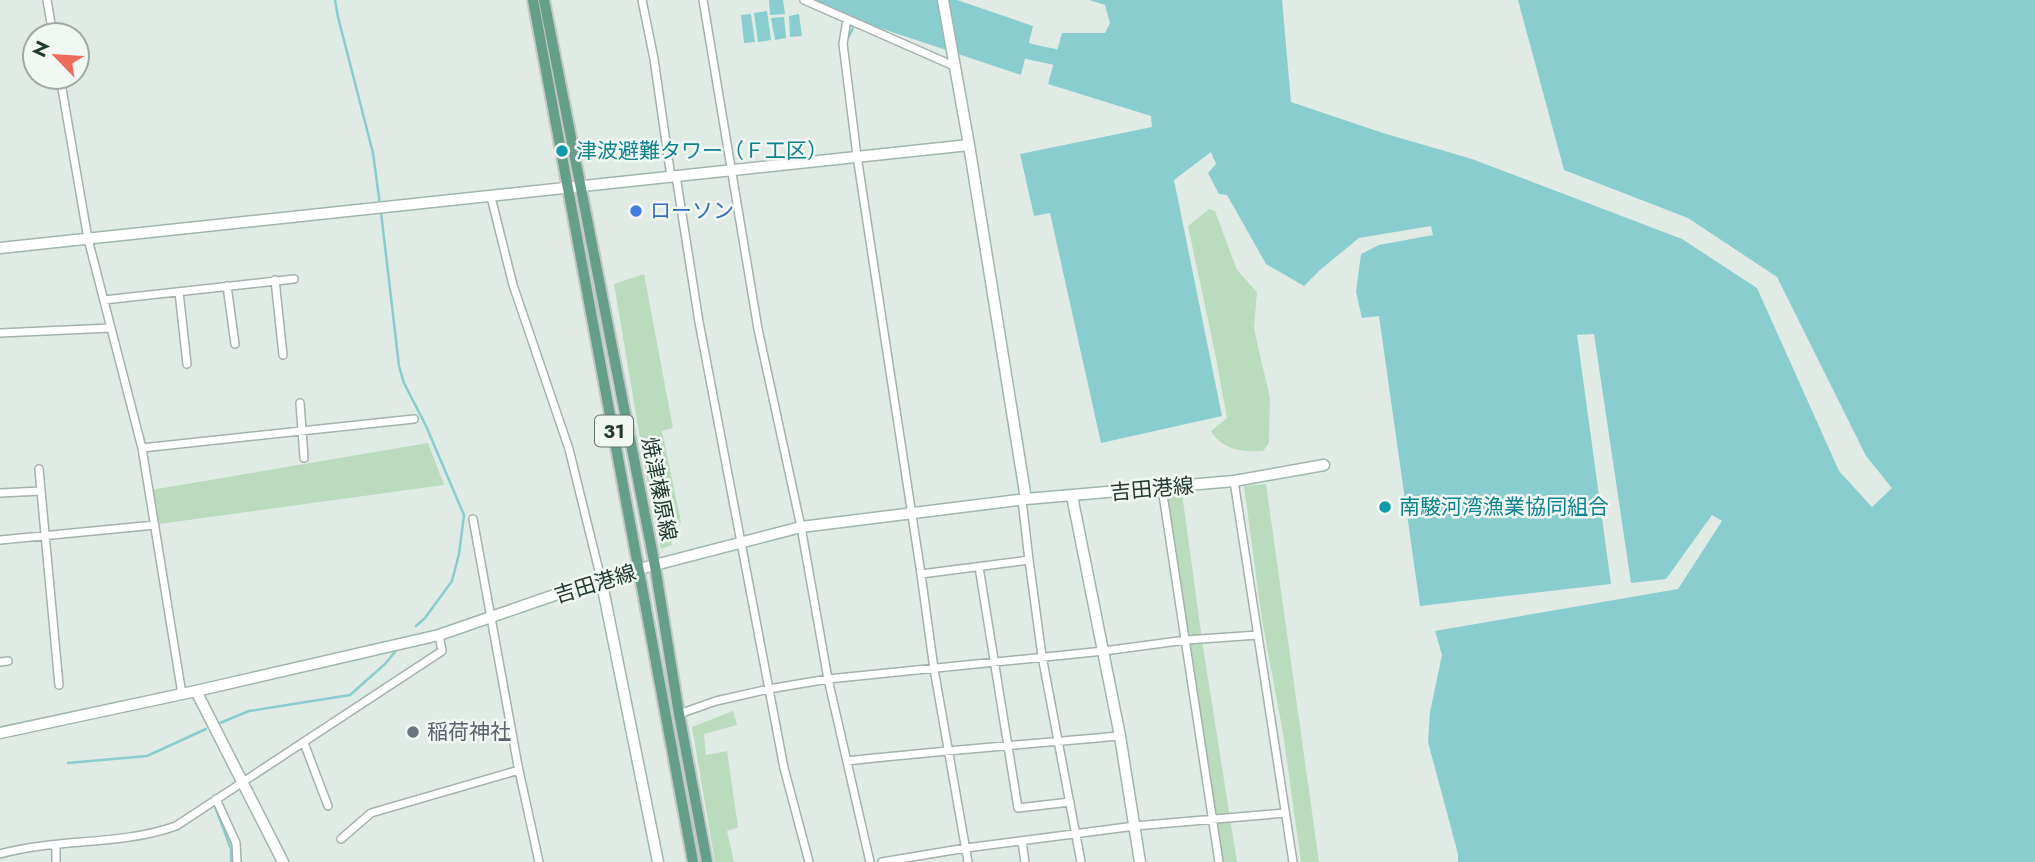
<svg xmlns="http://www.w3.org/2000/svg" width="2035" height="862" viewBox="0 0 2035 862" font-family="Jost,'Noto Sans JP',sans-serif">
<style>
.green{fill:#badbbe}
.water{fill:#8acdce}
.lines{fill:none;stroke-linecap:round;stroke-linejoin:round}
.stream{stroke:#8acdce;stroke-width:2.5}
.river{stroke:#8acdce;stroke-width:16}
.street-casing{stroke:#a3b2ab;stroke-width:10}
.secondary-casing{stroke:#9fb6ab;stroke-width:13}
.primary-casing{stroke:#c1c8c5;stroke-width:14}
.street{stroke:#fff;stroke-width:7}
.secondary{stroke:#fff;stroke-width:10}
.primary{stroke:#669f89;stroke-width:10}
.culture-dot{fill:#0f9aa8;stroke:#f1f7f3;stroke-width:2.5}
.shop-dot{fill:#3f7fe0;stroke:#f1f7f3;stroke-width:2.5}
.worship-dot{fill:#6b7280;stroke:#f1f7f3;stroke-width:2.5}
.labels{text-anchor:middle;stroke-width:5;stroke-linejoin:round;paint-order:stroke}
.shield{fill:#f1f7f3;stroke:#5f736a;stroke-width:2}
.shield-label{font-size:19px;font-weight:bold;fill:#213a30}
.culture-label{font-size:21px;fill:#0d838f;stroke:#f1f7f3;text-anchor:start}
.shop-label{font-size:21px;fill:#366cbe;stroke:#f1f7f3;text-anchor:start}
.street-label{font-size:21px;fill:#213a30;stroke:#f1f7f3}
.worship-label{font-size:21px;fill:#5b616d;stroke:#f1f7f3;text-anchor:start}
</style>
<rect width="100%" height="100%" fill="#e0ebe5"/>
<path class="green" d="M1209,209L1215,211L1237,270L1257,292L1254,329L1270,398L1269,443L1263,451C1243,452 1222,450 1211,431L1227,418L1214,348L1188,226Z
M644,274L673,428L662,431L681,522L669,529L672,545L661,549L649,491L614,284Z
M428,443L444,485L159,524L151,490Z
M1266,484L1319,862H1301L1283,733L1262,620L1244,486Z
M1181,486L1203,647L1237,862H1219L1162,488Z
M733,711L737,725L704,734L706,755L727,751L738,827L727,831L734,862H715L692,727Z"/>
<path class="water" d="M769,0H783L785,14L770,15Z
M813,0H957L1033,26L1021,75L832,12Z
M1089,0H1282L1291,102L1383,133L1472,159L1682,239L1757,288L1839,471L1872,507L1892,488L1866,456L1777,277L1688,218L1564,170L1518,0H2035V862H1458V854L1428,742L1430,712L1442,655L1435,631L1678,589L1722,521L1712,515L1666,579L1631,583L1594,334L1577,335L1611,584L1420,606L1379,316L1362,318L1356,292L1361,254L1379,245L1433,235L1431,226L1359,238L1320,270L1304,286L1266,264L1227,195L1219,194L1208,173L1216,164L1211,152L1174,180L1222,416L1101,443L1050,213L1034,216L1020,154L1152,127L1151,116L1048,84L1062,33H1105L1110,23L1105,5Z
M767,11L771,40L758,42L754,13Z
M751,14L755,42L744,43L741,15Z
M799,14L802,36L790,37L789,16Z
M784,17L786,38L775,40L771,18Z"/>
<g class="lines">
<path class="stream" d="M335,0L338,17L373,153L380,205
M848,38L853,28
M381,212L399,366L404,383L426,426L464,515L459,554L452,581L425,618L416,626
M220,723L249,711L350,695L385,664L395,652
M68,763L147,756L206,729
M214,804L231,849V862"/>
<path class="river" d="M1009,44L1031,52L1055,57"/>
<defs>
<path id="street" d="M47,0L53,35
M642,0L654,59L671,177
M703,0L758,329L801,527L828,679L870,862
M804,0L954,66
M847,19L843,44L857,156L921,574L934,669L968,862
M60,77L88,239L142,448L182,694
M676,176L699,322L784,768L809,862
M491,197L513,285L569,449L601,579
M275,280L283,355
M227,286L235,344
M179,292L187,364
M104,300L294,279
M0,333L111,328
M300,403L304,458
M142,448L414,419
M39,469L59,685
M1234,481L1293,862
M1162,488L1219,862
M0,493L41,491
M1022,500L1029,560
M473,519L518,766L539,862
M0,540L155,525
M979,567L1018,808L1070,802
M921,574L1029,560L1042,656L1081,862
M0,662L8,661
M679,714L716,701L769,689L828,679L1104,651L1186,640L1258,635
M304,743L328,806
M847,761C938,751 1029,744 1120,736
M216,799L236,843L237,862
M341,839L371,813L519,770
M1022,842L1025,862
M0,854C57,838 120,846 176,826L442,651L439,635
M56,862V845
M882,862L966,848L1135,826L1285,813"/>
<path id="secondary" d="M943,0L969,145L1026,499
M0,248L969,145
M1072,496L1120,736L1140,862
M601,579L658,862
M196,691L283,862
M0,733L196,691L439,635L601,579L801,527L1026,499L1234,481L1324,465"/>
<path id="primary" d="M533,0L693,862
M544,0L655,566L679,714L707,862"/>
</defs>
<use href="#street" class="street-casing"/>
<use href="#secondary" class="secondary-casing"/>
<use href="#primary" class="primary-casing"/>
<use href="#street" class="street"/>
<use href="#secondary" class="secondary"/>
<use href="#primary" class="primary"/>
</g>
<g class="culture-dot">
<circle cx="562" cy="151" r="7"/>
<circle cx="1385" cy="507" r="7"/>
</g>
<circle class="shop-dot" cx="636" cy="211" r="7"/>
<circle class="worship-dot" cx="413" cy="732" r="7"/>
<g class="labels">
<rect class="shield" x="595" y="415.5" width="38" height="31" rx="5"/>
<g class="shield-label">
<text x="614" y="438">31</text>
</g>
<g class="culture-label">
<text x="576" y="158">津波避難タワー（Ｆ工区）</text>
<text x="1399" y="514">南駿河湾漁業協同組合</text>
</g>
<g class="shop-label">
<text x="650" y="218">ローソン</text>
</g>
<g class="street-label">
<text transform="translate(659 489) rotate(79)" y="7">焼津榛原線</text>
<text transform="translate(1152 489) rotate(-5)" y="7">吉田港線</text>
<text transform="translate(595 584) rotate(-17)" y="7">吉田港線</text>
</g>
<g class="worship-label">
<text x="427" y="739">稲荷神社</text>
</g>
</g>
<g transform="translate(56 56) rotate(295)"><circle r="33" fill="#f1f7f3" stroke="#9eaba5" stroke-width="2"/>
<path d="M0-5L12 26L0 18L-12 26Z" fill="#ed6c5c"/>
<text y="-10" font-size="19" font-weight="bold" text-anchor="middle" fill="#213a30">N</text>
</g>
</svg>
